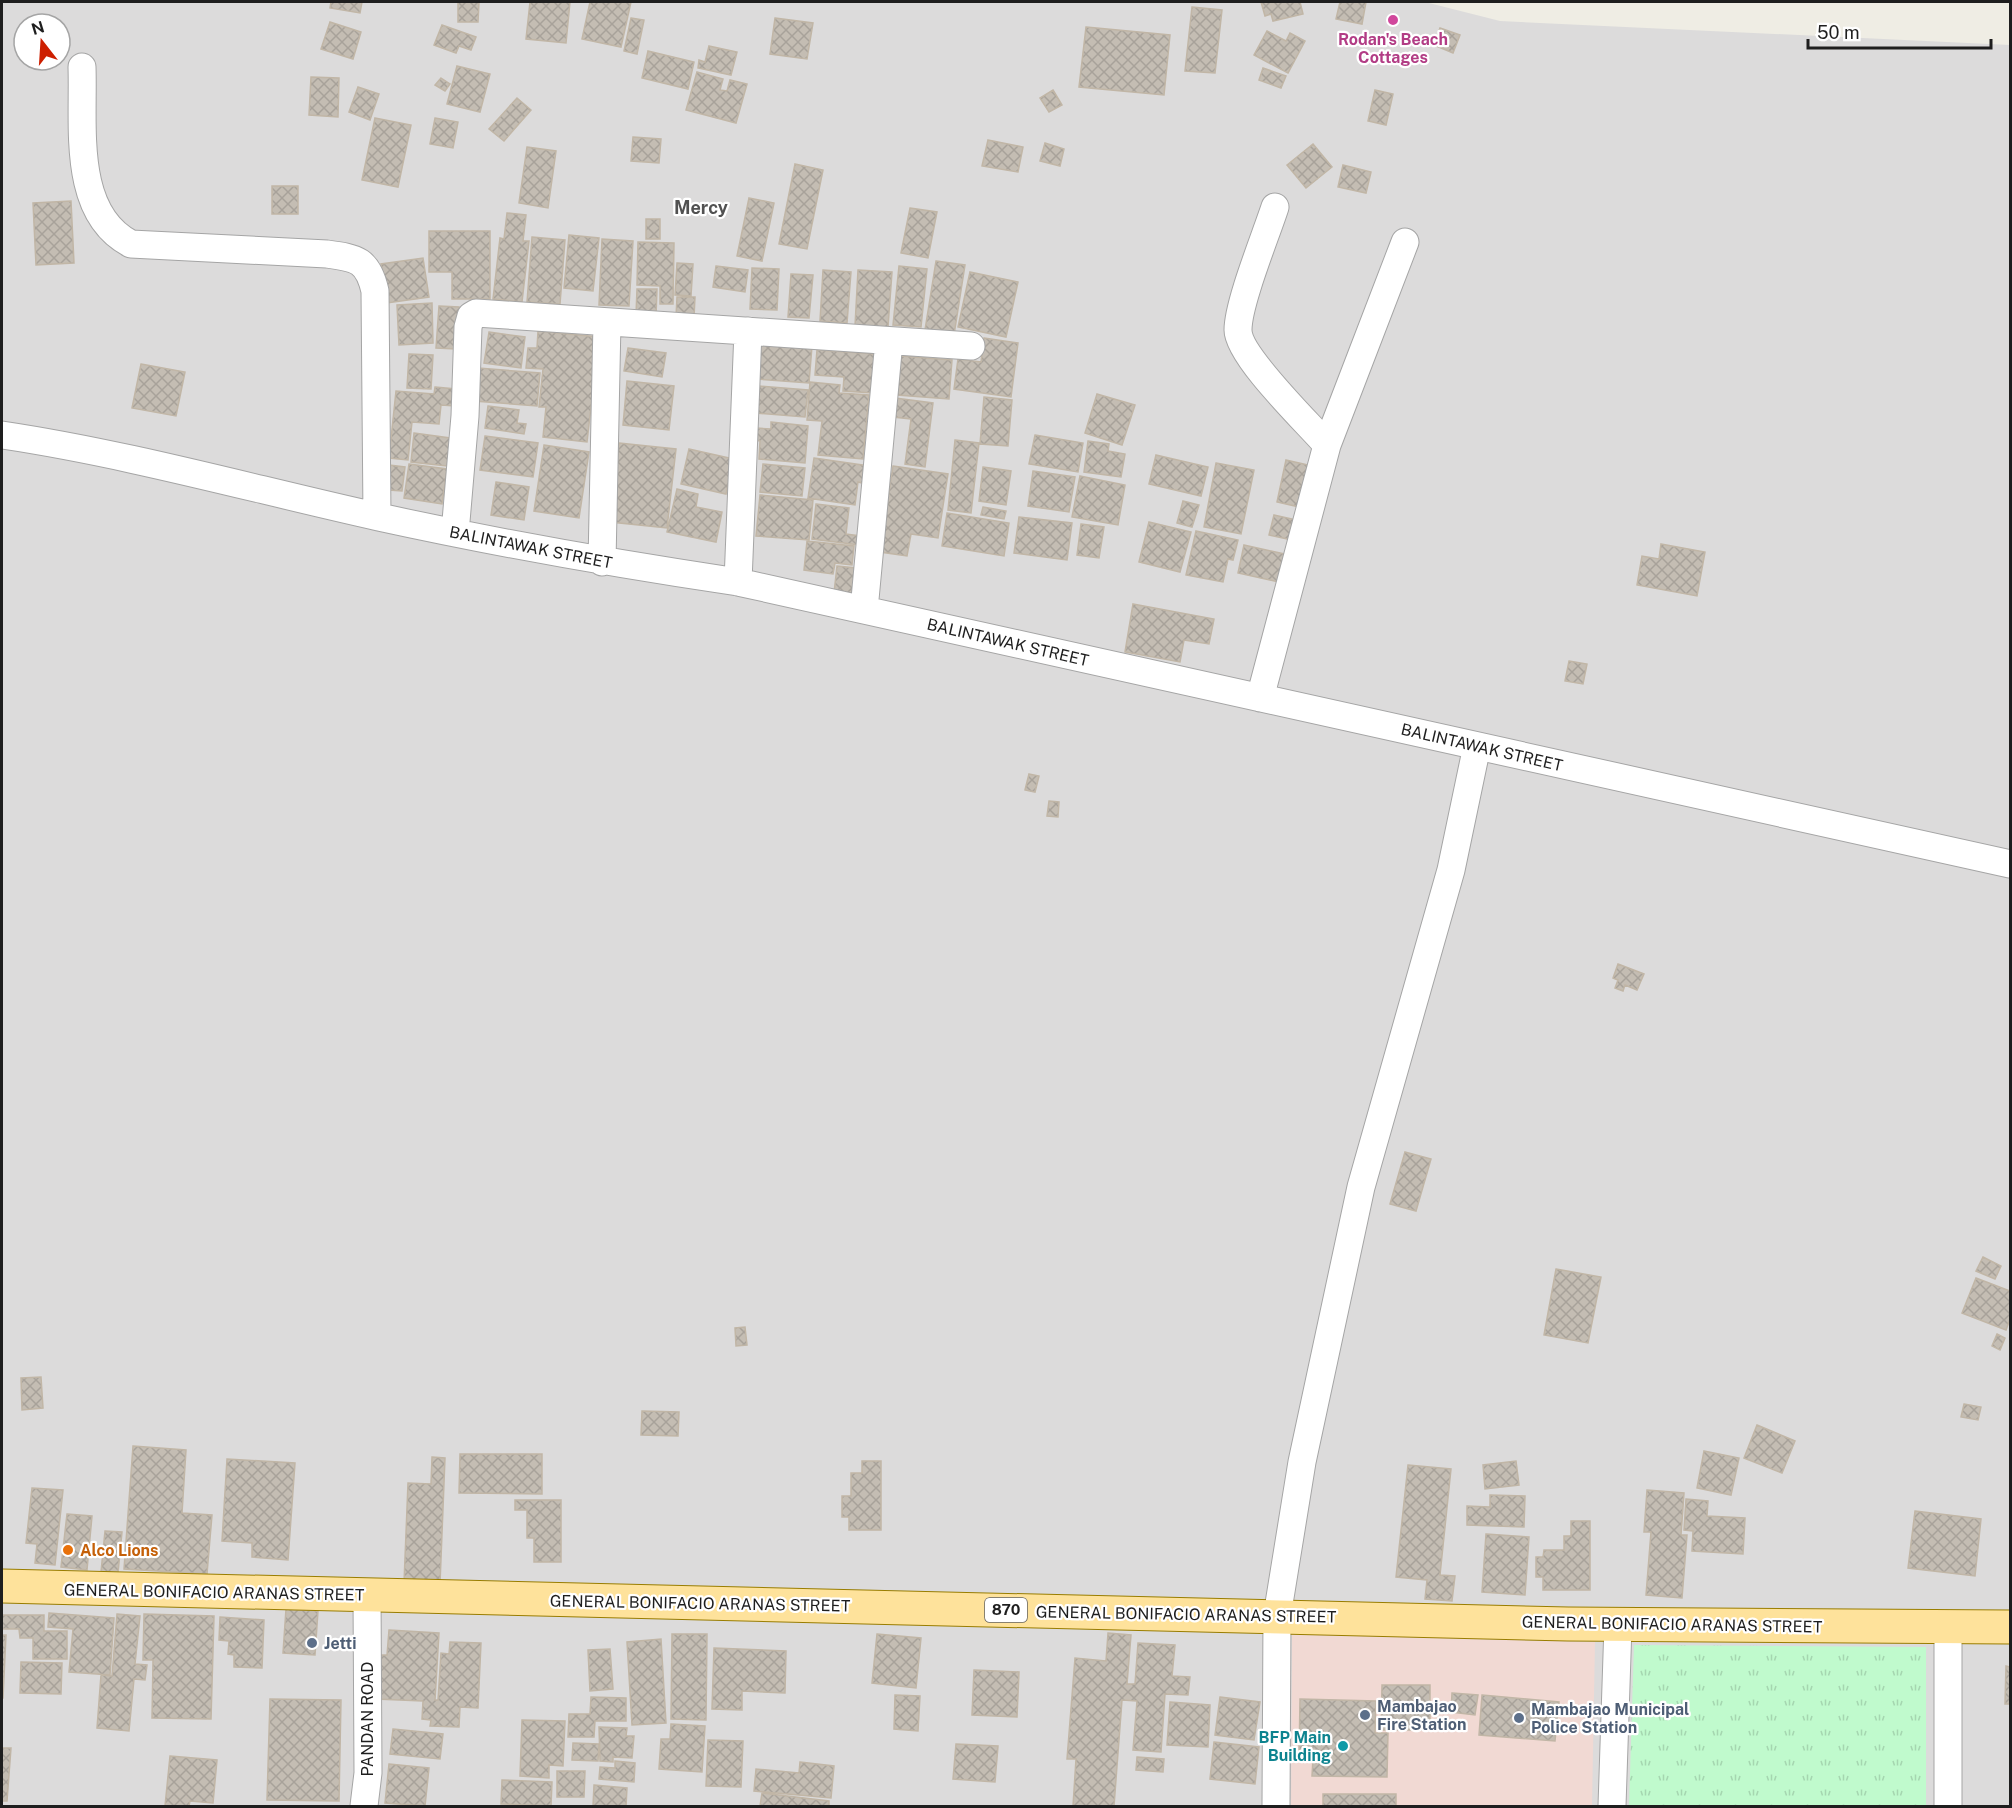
<svg xmlns="http://www.w3.org/2000/svg" width="2012" height="1808" viewBox="0 0 2012 1808" font-family="'Public Sans',sans-serif">
<style>
.residential{fill:#dcdbdb;fill-rule:evenodd}
.commercial{fill:#f1d9d3}
.park{fill:url(#park-tufts)}
.building{fill:url(#building-cross-hatch);stroke:#c1b6a6;stroke-width:1.5}
.lines{fill:none;stroke-linecap:round;stroke-linejoin:round}
.minor-casing{stroke:#a5a5a5;stroke-width:29}
.major-casing{stroke:#997d00;stroke-width:35}
.minor{stroke:#fff;stroke-width:27}
.major{stroke:#fee29b;stroke-width:33}
.hotel-dot{fill:#d1479c;stroke:#fff;stroke-width:2}
.food-dot{fill:#e8710a;stroke:#fff;stroke-width:2}
.service-dot{fill:#5c6f8a;stroke:#fff;stroke-width:2}
.culture-dot{fill:#0f9aa8;stroke:#fff;stroke-width:2}
.labels{text-anchor:middle;stroke-width:4.5;stroke-linejoin:round;paint-order:stroke}
.shield{fill:#fff;stroke:#626262;stroke-width:1.5}
.shield-label{font-size:15px;font-weight:bold;fill:#1e1e1e}
.hotel-label{font-size:16px;font-weight:bold;fill:#b23c85;stroke:#fff}
.street-label{font-size:16px;fill:#1e1e1e;stroke:#fff}
.food-label{font-size:16px;font-weight:bold;fill:#c56008;stroke:#fff;text-anchor:start}
.service-label{font-size:16px;font-weight:bold;fill:#4e5e75;stroke:#fff;text-anchor:start}
.culture-label{font-size:16px;font-weight:bold;fill:#0d838f;stroke:#fff;text-anchor:end}
.neighbourhood-label{font-size:18px;font-weight:bold;fill:#515151;stroke:#fff}
</style>
<defs>
<pattern id="park-tufts" width="24" height="20" patternUnits="userSpaceOnUse" patternTransform="scale(1.5)"><rect width="24" height="20" fill="#c0facd"/><path d="M3 7l-1-3M5 7V3M7 7l1-3M15 17l-1-3M17 17v-4M19 17l1-3" fill="none" stroke="#a5d6b0"/></pattern>
<pattern id="building-cross-hatch" width="8" height="8" patternUnits="userSpaceOnUse" patternTransform="scale(1.5)"><rect width="8" height="8" fill="#c4bdb3"/><path d="M0 0l8 8M0 8l8-8" fill="none" stroke="#a8a29a"/></pattern>
</defs>
<rect width="100%" height="100%" fill="#efede4"/>
<path class="residential" d="M2,2H1425L1500,21L2010,45V1806H2ZM24,24H60V60H24Z"/>
<path class="commercial" d="M1292,1634L1595,1642L1592,1806H1291Z"/>
<path class="park" d="M1634,1645L1926,1647V1806H1629Z"/>
<path class="building" d="M331,2H362L360,13L330,8Z
M458,2H479L478,22H458Z
M530,2H570L566,43L526,39Z
M590,2H631L621,47L582,39Z
M1261,2H1300L1303,14L1273,21L1271,14L1265,16Z
M1340,2H1366L1362,24L1336,19Z
M1192,7L1222,10L1215,73L1185,71Z
M631,18L644,20L637,54L624,51Z
M775,18L813,23L807,59L770,54Z
M330,22L361,32L353,59L321,49Z
M442,25L476,37L471,50L459,46L456,53L434,45Z
M1086,27L1170,35L1164,95L1079,87Z
M1440,28L1460,35L1453,53L1434,45Z
M1267,31L1286,41L1290,33L1305,41L1288,73L1254,55Z
M709,46L737,52L731,75L698,68L699,60L705,62Z
M648,51L694,62L688,89L642,78Z
M457,66L490,74L480,112L447,104Z
M1263,68L1286,76L1281,88L1259,80Z
M697,72L723,79L720,90L727,91L730,80L747,84L736,123L686,110Z
M311,77L339,78L338,117L309,115Z
M441,78L450,84L445,91L435,85Z
M358,87L379,94L370,120L349,112Z
M1053,90L1062,105L1049,112L1040,98Z
M1375,90L1393,94L1386,125L1368,121Z
M517,98L531,110L504,141L489,129Z
M375,118L411,125L398,187L362,180Z
M435,118L458,122L453,148L430,144Z
M633,137L661,139L659,163L631,161Z
M988,140L1023,147L1018,172L982,166Z
M1045,143L1064,149L1060,166L1040,161Z
M1313,144L1332,167L1306,188L1287,165Z
M527,147L556,151L548,208L519,203Z
M795,164L823,170L807,249L779,244Z
M1343,165L1371,172L1366,193L1338,187Z
M272,186H298V214H272Z
M749,198L774,203L762,261L737,256Z
M71,201L74,263L36,265L33,203Z
M910,208L937,212L928,258L901,253Z
M507,213L526,215L523,241H529L522,302L493,299L500,238L504,239Z
M646,219H660V239H646Z
M429,231H490V299H452V272H429Z
M569,235L599,238L593,291L564,288Z
M532,237L565,240L560,304L527,302Z
M602,239L633,241L629,306L599,305Z
M638,242L674,243L673,304H660V286L637,285Z
M423,258L429,297L387,303L381,264Z
M936,261L965,265L954,335L925,330Z
M677,263L693,264L691,296L675,295Z
M716,266L748,270L745,292L713,287Z
M899,266L927,269L921,327L893,325Z
M752,268L779,269L777,310L750,309Z
M823,270L851,272L847,323L820,321Z
M858,270L892,272L888,327L855,326Z
M970,272L1018,282L1006,337L958,327Z
M791,274L813,275L809,318L788,317Z
M637,289H657L656,316L636,315Z
M677,297H695L694,317H676Z
M432,303L433,343L399,345L397,305Z
M439,306L459,307L456,349L436,348Z
M538,331L599,337L587,442L543,437L546,407H539L543,369L526,368L528,348H537Z
M489,332L525,337L521,368L484,363Z
M984,338L1018,343L1011,397L954,389L958,359L981,362Z
M760,342L812,346L809,383L757,379Z
M628,348L666,353L662,377L624,371Z
M817,350L875,354L873,393L843,391L844,377L815,375Z
M409,354L433,355L431,389L407,388Z
M901,356L952,360L949,399L897,395Z
M141,364L185,372L176,416L132,408Z
M478,368L540,373L537,406L474,401Z
M627,381L674,386L669,430L623,425Z
M810,382L840,385L839,393L869,395L863,459L818,455L822,421L807,420Z
M759,386L808,390L805,417L756,413Z
M435,387L456,389L455,406L441,405L439,424L412,422L408,460L389,458L396,391L434,394Z
M1097,394L1135,405L1122,445L1085,433Z
M984,397L1012,400L1008,446L980,444Z
M895,398L933,403L925,467L905,464L911,419L893,417Z
M488,406L519,410L517,423L526,424L524,434L485,428Z
M771,422L808,426L805,463L759,459L760,441L754,440L756,428L771,429Z
M414,433L450,438L447,466L411,462Z
M1035,435L1083,443L1078,472L1029,464Z
M485,436L538,443L533,477L480,470Z
M955,440L979,443L971,513L948,510Z
M1088,441L1109,444L1108,451L1125,454L1121,477L1084,472Z
M619,443L676,449L667,528L610,522Z
M544,445L589,452L579,518L534,511Z
M689,449L734,459L726,494L681,484Z
M1156,455L1208,467L1201,496L1149,484Z
M814,458L869,466L866,484L858,482L855,505L808,498Z
M1286,460L1317,467L1308,509L1277,502Z
M1216,463L1254,470L1241,534L1204,527Z
M409,464L447,469L442,504L404,498Z
M763,464L805,468L802,496L760,492Z
M389,465L405,467L402,491L389,490Z
M893,466L948,474L938,538L911,534L907,556L880,552Z
M983,467L1011,471L1006,505L979,501Z
M1033,471L1075,477L1069,512L1028,506Z
M1080,476L1125,485L1118,525L1072,517Z
M496,482L529,487L524,520L491,515Z
M677,489L698,494L696,507L722,512L716,542L667,532Z
M760,495L813,500L809,540L756,536Z
M1183,501L1199,505L1192,527L1177,523Z
M816,504L849,508L846,534L860,536L859,545L812,539Z
M983,507L1006,511L1004,519L981,515Z
M947,513L1009,523L1004,556L942,546Z
M1274,515L1301,521L1297,541L1269,535Z
M1019,517L1072,523L1067,560L1014,553Z
M1149,522L1191,532L1180,572L1139,562Z
M1081,524L1104,527L1099,558L1077,555Z
M1196,531L1238,540L1233,560L1228,559L1223,582L1186,575Z
M807,541L854,546L852,565L835,563L833,574L804,570Z
M1661,544L1705,552L1697,596L1637,585L1642,556L1659,559Z
M1244,545L1285,554L1279,582L1238,573Z
M837,566L856,568L853,595L834,593Z
M1133,604L1214,619L1209,644L1184,640L1180,662L1125,652Z
M1569,661L1587,664L1583,684L1565,681Z
M1029,774L1039,776L1035,792L1025,790Z
M1049,801L1059,802L1058,817L1047,816Z
M1618,964L1644,974L1637,990L1625,985L1623,991L1615,988L1618,980L1613,978Z
M1405,1152L1431,1159L1416,1211L1390,1204Z
M1983,1257L2001,1266L1995,1279L1976,1271Z
M1556,1269L1601,1277L1588,1343L1544,1335Z
M1976,1278L2010,1291V1319L2006,1330L1962,1313Z
M745,1327L747,1345L736,1346L735,1328Z
M1997,1334L2005,1338L2000,1350L1992,1346Z
M41,1377L43,1408L22,1410L21,1378Z
M1964,1404L1981,1407L1978,1420L1961,1417Z
M642,1411L679,1412L678,1436L641,1435Z
M1757,1425L1795,1441L1782,1473L1744,1458Z
M133,1446L186,1450L182,1513L212,1515L207,1574L124,1569Z
M1704,1451L1739,1458L1731,1495L1697,1488Z
M460,1454H542V1494L459,1493Z
M432,1457L445,1458L440,1584L404,1583L408,1483L431,1484Z
M227,1459L295,1463L288,1560L252,1557V1543L222,1541Z
M862,1461H881V1530H849V1517H842V1496H851V1473H862Z
M1516,1461L1519,1485L1485,1489L1483,1465Z
M1408,1465L1451,1469L1440,1575L1455,1576L1452,1601L1425,1599L1427,1580L1396,1577Z
M32,1488L63,1490L55,1565L35,1563L37,1544L26,1543Z
M1647,1490L1684,1493L1681,1535H1687L1682,1598L1646,1595L1651,1532H1644Z
M1490,1495L1525,1496L1524,1527L1467,1525V1506L1490,1507Z
M1686,1499L1708,1501L1707,1516L1745,1518L1743,1554L1692,1551L1693,1531L1684,1530Z
M515,1500H561V1562H534V1538H527V1510H515Z
M1915,1511L1981,1519L1975,1576L1908,1568Z
M67,1514L92,1516L87,1570L61,1567Z
M1571,1521H1590V1590H1543V1577H1536V1557H1543L1544,1550H1564V1536H1571Z
M105,1531L122,1532L118,1573L101,1572Z
M1486,1534L1529,1537L1525,1595L1482,1592Z
M286,1609L318,1611L315,1655L283,1653Z
M49,1613L114,1618L110,1675L69,1672L73,1629L48,1627Z
M117,1614L140,1616L135,1664L147,1665L145,1680L134,1679L129,1731L97,1728L101,1675L112,1676Z
M144,1614L214,1616L211,1719L152,1718L153,1660H143Z
M2,1615H44V1631H67V1659H33V1638H20L19,1629H2Z
M220,1617L264,1620L262,1668L234,1667V1655L228,1654L229,1641L219,1640Z
M389,1630L439,1633L435,1700H438L441,1653L449,1654L450,1642L481,1643L478,1708L460,1707L459,1727L430,1726L431,1720L422,1719L423,1701L376,1699L379,1655H387Z
M1108,1633L1131,1635L1127,1684H1135L1138,1643L1175,1645L1172,1676L1190,1677L1188,1695L1165,1694L1161,1752L1133,1750L1137,1701L1122,1700L1114,1806H1073L1076,1759H1067L1075,1658L1106,1661Z
M672,1634H707L706,1720L671,1719Z
M877,1634L921,1638L916,1688L872,1683Z
M2,1635H6L3,1698H2Z
M661,1639L666,1723L632,1725L627,1642Z
M714,1648L786,1651L785,1693L742,1691V1710L712,1709Z
M610,1649L613,1689L590,1691L588,1650Z
M21,1662L62,1663L61,1694L20,1693Z
M2006,1666L2010,1667V1704H2005Z
M974,1670L1019,1672L1017,1717L972,1715Z
M1382,1685H1430V1730H1381Z
M1452,1693L1478,1695L1475,1715L1451,1712Z
M895,1695L920,1696L918,1731L894,1729Z
M1482,1695L1559,1702L1555,1741L1479,1735Z
M591,1697L626,1698V1721H595L594,1737H568L569,1714H590Z
M1220,1697L1260,1702L1254,1740L1215,1735Z
M270,1699L341,1700L339,1801L267,1800Z
M1300,1699L1376,1701L1375,1733H1388L1387,1777L1312,1776L1313,1759H1299Z
M1170,1702L1210,1705L1208,1747L1167,1745Z
M522,1720L565,1721L563,1766L549,1765V1778L520,1776Z
M671,1724L705,1726L702,1772L659,1769L661,1739H670Z
M599,1727L627,1728L626,1736H634L632,1758L613,1757V1762L600,1761Z
M393,1729L443,1734L440,1759L390,1754Z
M708,1740L743,1741L741,1787L706,1786Z
M1214,1742L1259,1747L1255,1784L1210,1779Z
M573,1743L599,1744L598,1761L572,1760Z
M956,1744L998,1746L995,1782L953,1779Z
M2,1748H11L7,1801H2Z
M170,1756L217,1760L213,1803L190,1801L189,1806H165Z
M1137,1757L1164,1759L1163,1772L1136,1770Z
M615,1761L635,1763L634,1782L599,1779L600,1767L615,1768Z
M800,1762L834,1766L831,1798L754,1791L756,1769L799,1773Z
M389,1764L429,1768L425,1806L385,1803Z
M557,1771H585L584,1797H557Z
M502,1780L552,1782L551,1806L501,1804Z
M594,1785L627,1788L626,1806H593Z
M762,1793L829,1801V1806H760Z
M1323,1794H1396V1806H1323Z"/>
<g class="lines">
<defs>
<path id="minor" d="M82,67C84,125 71,213 131,244L327,254C357,258 368,260 375,291L377,516
M1275,207C1266,235 1238,303 1238,330C1238,356 1308,423 1327,445
M2,435C129,454 253,489 379,517C498,543 617,564 738,582L2010,864
M455,533L465,416L468,327L471,316L476,313L971,346
M602,562L607,322
M738,582L748,331
M864,610L889,341
M1260,698L1327,445L1405,242
M364,1806L368,1773L367,1595
M1276,1806L1277,1616L1302,1462L1361,1187L1451,870L1477,746
M1612,1806L1618,1625
M1948,1806V1627"/>
<path id="major" d="M2,1586L1568,1624L2010,1627"/>
</defs>
<use href="#minor" class="minor-casing"/>
<use href="#major" class="major-casing"/>
<use href="#minor" class="minor"/>
<use href="#major" class="major"/>
</g>
<circle class="hotel-dot" cx="1393" cy="20" r="6"/>
<circle class="food-dot" cx="68" cy="1550" r="6"/>
<g class="service-dot">
<circle cx="312" cy="1643" r="6"/>
<circle cx="1365" cy="1715" r="6"/>
<circle cx="1519" cy="1718" r="6"/>
</g>
<circle class="culture-dot" cx="1343" cy="1746" r="6"/>
<g class="labels">
<rect class="shield" x="985" y="1598" width="42" height="24" rx="4.5"/>
<g class="shield-label">
<text x="1006" y="1615">870</text>
</g>
<g class="hotel-label">
<text x="1393" y="45">Rodan's Beach<tspan x="1393" dy="18">Cottages</tspan></text>
</g>
<g class="street-label">
<text transform="translate(531 547) rotate(11)" y="6">BALINTAWAK STREET</text>
<text transform="translate(1008 642) rotate(13)" y="6">BALINTAWAK STREET</text>
<text transform="translate(1482 747) rotate(13)" y="6">BALINTAWAK STREET</text>
<text transform="translate(214 1592) rotate(1)" y="6">GENERAL BONIFACIO ARANAS STREET</text>
<text transform="translate(700 1603) rotate(1)" y="6">GENERAL BONIFACIO ARANAS STREET</text>
<text transform="translate(1186 1614) rotate(1)" y="6">GENERAL BONIFACIO ARANAS STREET</text>
<text transform="translate(1672 1624) rotate(1)" y="6">GENERAL BONIFACIO ARANAS STREET</text>
<text transform="translate(367 1719) rotate(-90)" y="6">PANDAN ROAD</text>
</g>
<g class="food-label">
<text x="80" y="1556">Alco Lions</text>
</g>
<g class="service-label">
<text x="324" y="1649">Jetti</text>
<text x="1377" y="1712">Mambajao<tspan x="1377" dy="18">Fire Station</tspan></text>
<text x="1531" y="1715">Mambajao Municipal<tspan x="1531" dy="18">Police Station</tspan></text>
</g>
<g class="culture-label">
<text x="1331" y="1743">BFP Main<tspan x="1331" dy="18">Building</tspan></text>
</g>
<g class="neighbourhood-label">
<text x="701" y="214">Mercy</text>
</g>
</g>
<rect width="2012" height="1808" fill="none" stroke="#1e1e1e" stroke-width="6"/>
<g transform="translate(42 42) rotate(343)"><circle r="28" fill="#ffffff" stroke="#a5a5a5" stroke-width="1.5"/>
<path d="M0-4.5L10 22L0 15L-10 22Z" fill="#cd1f00"/>
<text y="-9" font-size="16" font-weight="bold" text-anchor="middle" fill="#1e1e1e">N</text>
</g>
<path d="M1808 39v9h183v-9" fill="none" stroke="#1e1e1e" stroke-width="3"/>
<text x="1817" y="39" font-size="18" fill="#1e1e1e" stroke="#ffffff" stroke-width="4.5" paint-order="stroke">50 m</text>
</svg>
